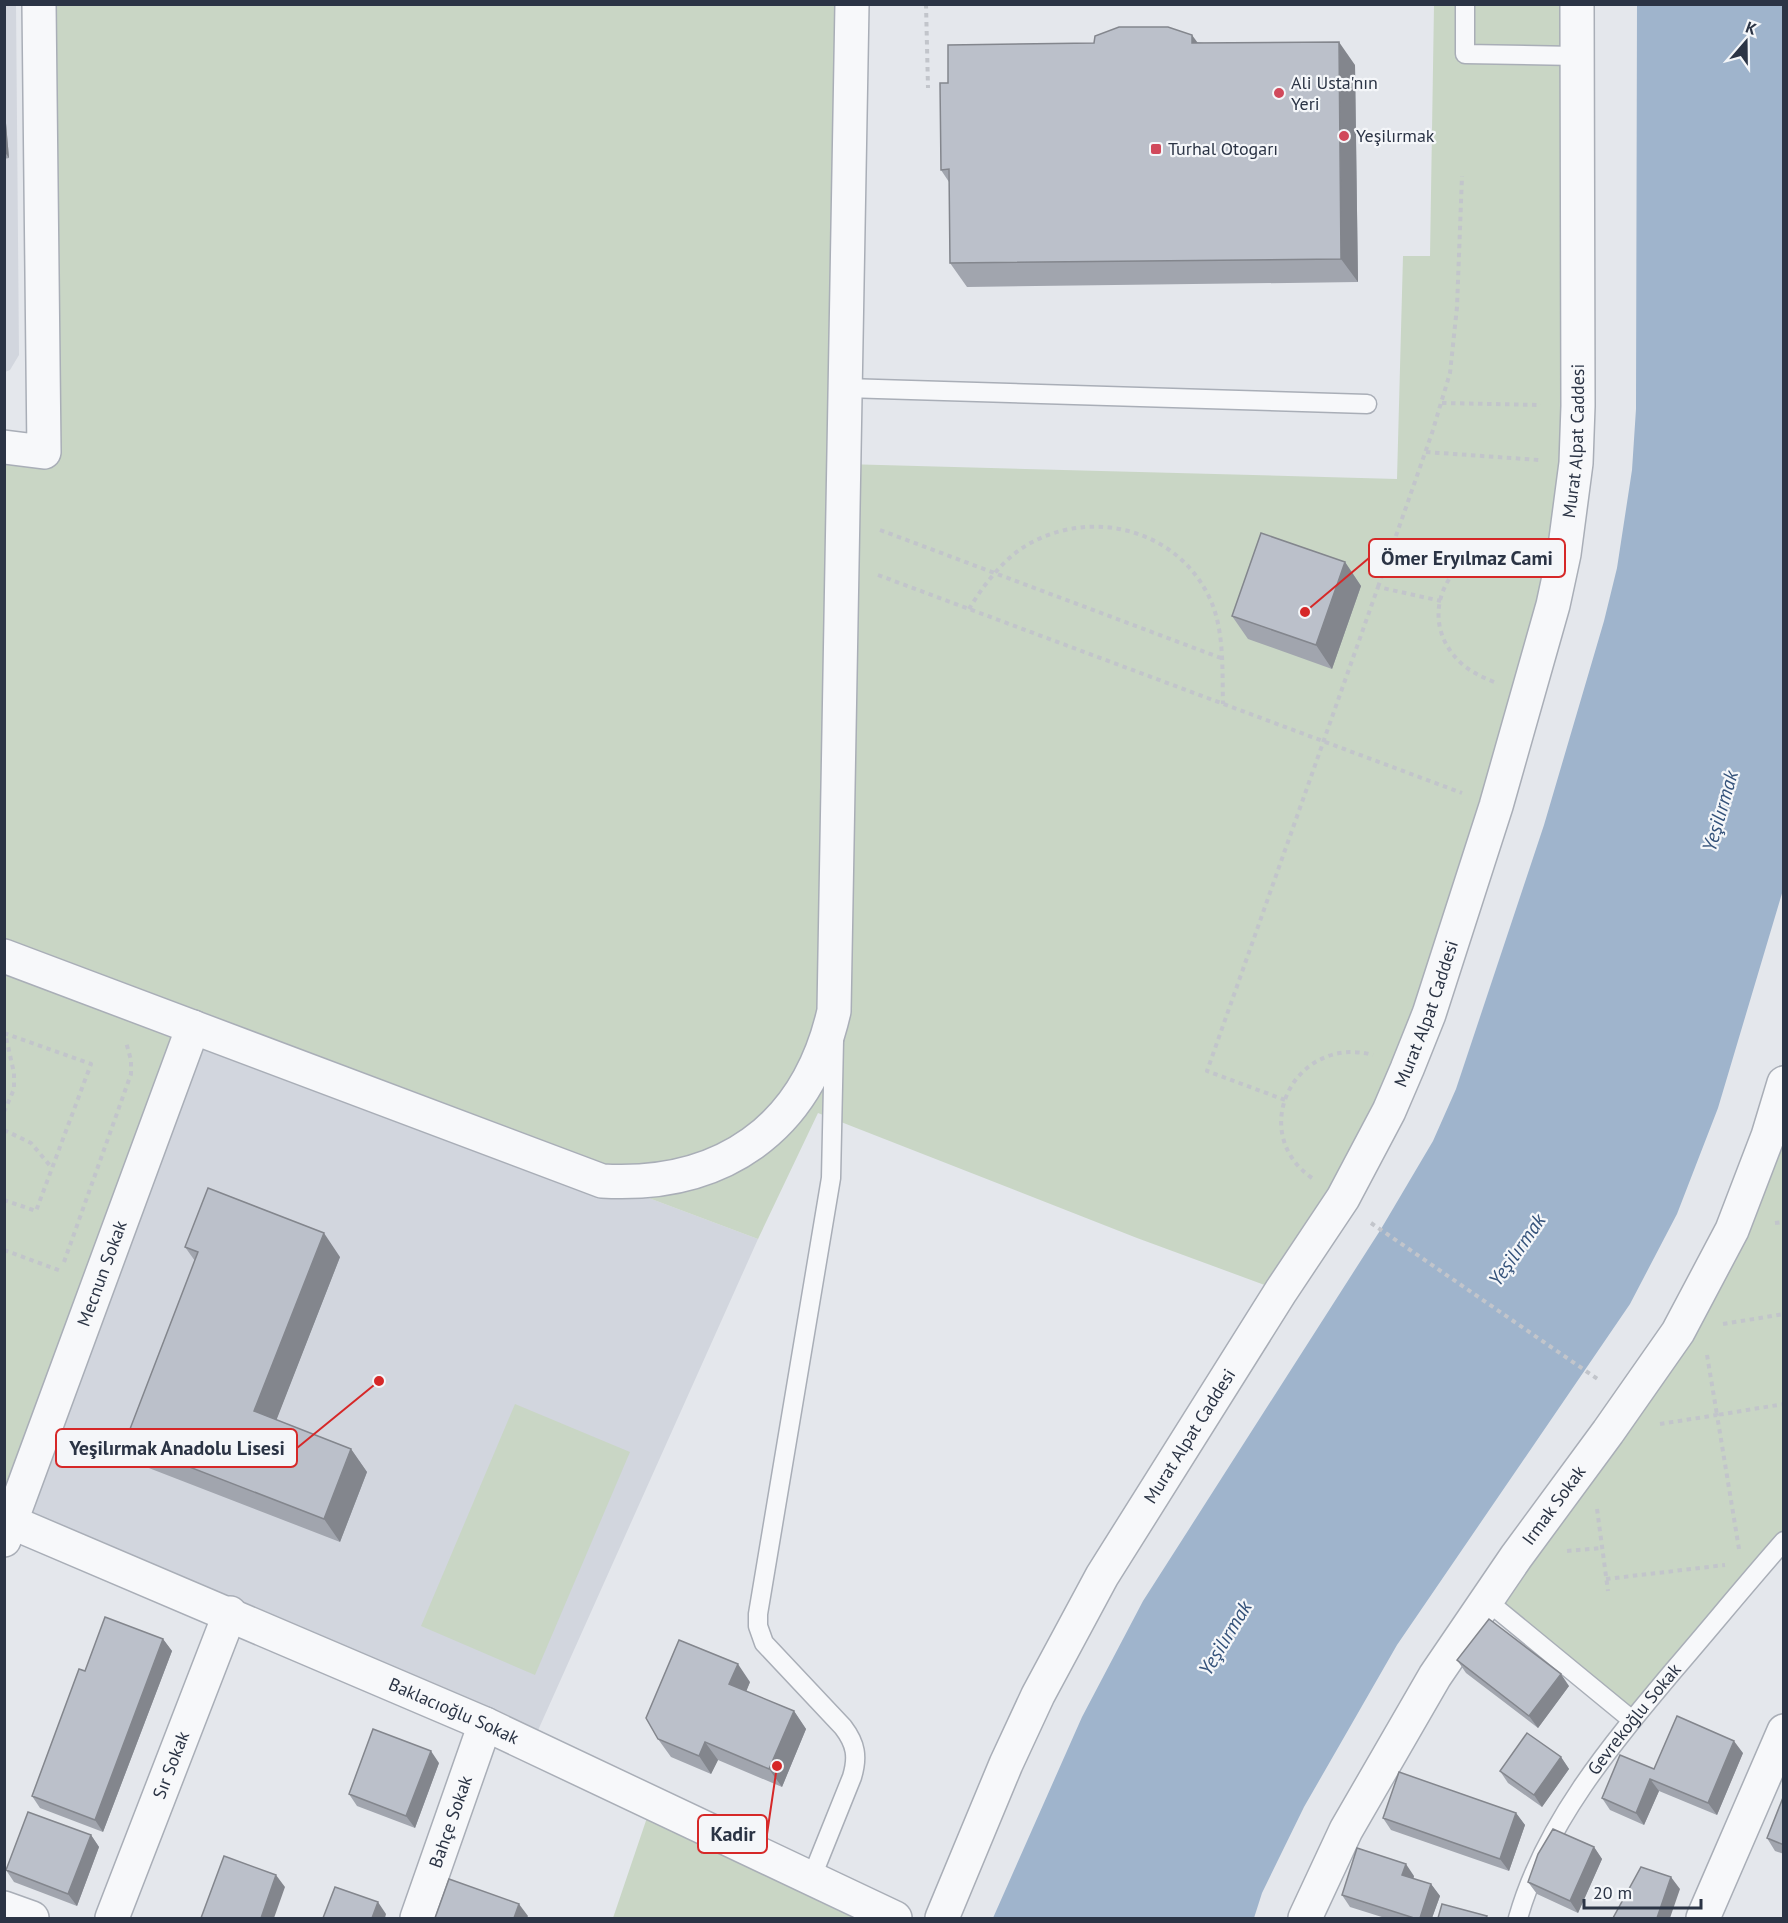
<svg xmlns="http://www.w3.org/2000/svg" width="1788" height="1923" viewBox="0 0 1788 1923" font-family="'PT Sans',sans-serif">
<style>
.built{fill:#d2d6de}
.green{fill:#c9d6c5}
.water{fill:#9fb4cc}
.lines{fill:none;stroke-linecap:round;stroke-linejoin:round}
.service-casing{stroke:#a9aeb7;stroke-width:21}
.minor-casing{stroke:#a9aeb7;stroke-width:36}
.path{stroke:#c2c5cb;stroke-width:4;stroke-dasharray:4.5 4.5;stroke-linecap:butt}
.service{stroke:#f7f8fa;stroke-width:18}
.minor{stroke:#f7f8fa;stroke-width:33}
.wall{fill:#a1a5ae}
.shaded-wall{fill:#83868d}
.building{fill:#bbc0ca;stroke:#83868d;stroke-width:1.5}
.poi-dot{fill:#d1495b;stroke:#f4f6f9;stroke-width:2}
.labels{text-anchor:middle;stroke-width:4.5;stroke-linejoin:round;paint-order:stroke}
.poi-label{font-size:18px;fill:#2b3445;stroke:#f4f6f9;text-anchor:start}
.street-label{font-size:18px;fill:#2b3445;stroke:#f4f6f9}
.water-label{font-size:20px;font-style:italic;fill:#34527a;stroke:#f4f6f9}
.leader{fill:none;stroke:#d62828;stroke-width:2}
.callout-dot{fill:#d62828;stroke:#f4f6f9;stroke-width:2}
.callout{fill:#f4f6f9;stroke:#d62828;stroke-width:2}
.callout-label{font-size:20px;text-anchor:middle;font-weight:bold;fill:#2b3445}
</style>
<rect width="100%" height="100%" fill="#e4e7ec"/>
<path class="built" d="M4,5H16L19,355L10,370L5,372Z
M193,1027L758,1239L531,1746L12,1522Z"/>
<path class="green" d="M39,5H852L844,464L1397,479L1403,256H1430L1434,5H1577L1576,463L1429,1014L1281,1291L1137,1238L818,1113L758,1239L193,1027L5,1519L4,447L44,452Z
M1783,1083V1541L1632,1720L1486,1600L1678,1332Z
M515,1404L630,1452L535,1675L421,1626Z
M652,1803L895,1918H613Z"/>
<path class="water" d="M1637,5H1783V890L1718,1108L1677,1214L1630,1304L1397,1645L1304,1807L1262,1893L1254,1918H993L1082,1717L1143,1601L1381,1229L1433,1141L1456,1089L1544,825L1604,621L1617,568L1632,470L1636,409Z"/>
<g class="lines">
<defs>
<g id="service">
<path d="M1465,4V54L1576,56"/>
<path d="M845,388L1367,404"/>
<path d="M1486,1600L1632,1720"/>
<path d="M811,1879L852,1777C858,1757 856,1744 843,1727L764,1643L758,1626V1614L831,1178L834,1040"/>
<path id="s1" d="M1518,1918C1545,1823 1611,1745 1674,1670C1711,1627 1747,1583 1784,1541"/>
</g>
<g id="minor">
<path d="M4,447L44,452L39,4"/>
<path d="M4,956L602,1181C721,1188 807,1130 834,1011L852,4"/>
<path id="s2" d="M4,1519L485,1724L895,1918"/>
<path id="s3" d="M4,1540L193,1027"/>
<path d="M4,1908L32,1918"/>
<path id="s4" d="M112,1918L230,1613"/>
<path id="s5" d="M417,1918L485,1724"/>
<path id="s6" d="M942,1918L1006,1764L1038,1695L1102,1576L1281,1291L1343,1198L1389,1111L1407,1069L1429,1014L1496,806L1553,605L1564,554L1576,463L1578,406L1577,4"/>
<path id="s7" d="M1305,1918L1346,1830L1435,1676L1516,1557L1608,1432L1678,1332L1732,1230L1768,1136L1784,1083"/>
<path d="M1703,1918L1784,1731"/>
</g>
</defs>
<use href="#service" class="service-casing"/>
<use href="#minor" class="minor-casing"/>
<path class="path" d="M926,4L928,88
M1442,403L1541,405
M1426,452L1539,460
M880,530L1221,658
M878,575L1462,793
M1378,587L1432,433L1450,373L1457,307L1462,176
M969,609C983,586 1003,559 1027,545C1088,509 1171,527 1206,591C1225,624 1222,667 1223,704
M1494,682C1482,677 1471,672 1462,664C1406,613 1459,532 1528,546
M4,1033L91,1064L36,1211L4,1200
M1285,1100L1207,1071L1378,587L1441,601
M4,1112L14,1089V1073L5,1033
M4,1130L31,1143L52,1168
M1312,1178C1246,1132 1295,1034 1373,1055
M1371,1223L1599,1380
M1775,1223L1784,1222
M4,1250L61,1271
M64,1262L131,1074V1060L126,1042
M1723,1324L1784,1314
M1707,1355L1717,1415L1784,1404
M1660,1424L1717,1415L1739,1549
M1597,1509L1608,1591
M1567,1551L1602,1548
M1606,1579L1725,1565"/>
<use href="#service" class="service"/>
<use href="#minor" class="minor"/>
</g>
<path class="wall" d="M1197,42L1355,65L1358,282L967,287L950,263L949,182L941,170L948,83Z
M4,100L9,158L4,159Z
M1345,562L1361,586L1332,669L1248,639L1232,616Z
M185,1247L340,1257L276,1420L351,1449L367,1472L340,1542L141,1465L125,1442L195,1261Z
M163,1639L172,1651L103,1832L40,1808L32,1796L85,1671Z
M1457,1660L1569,1686L1538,1728L1466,1673Z
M750,1682L746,1691L794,1711L806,1729L782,1787L718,1760L711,1774L671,1757L658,1739Z
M1743,1753L1717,1815L1659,1791L1644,1825L1610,1810L1602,1798L1654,1769Z
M1561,1757L1569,1769L1542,1807L1508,1783L1500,1771Z
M439,1763L415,1828L357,1806L349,1794Z
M1784,1795V1854L1775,1851L1767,1838Z
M1516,1813L1525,1825L1509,1871L1391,1830L1383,1818Z
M91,1835L99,1847L77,1906L14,1882L6,1870Z
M1594,1847L1602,1859L1578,1913L1537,1894L1528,1882Z
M1414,1876L1413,1879L1431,1884L1440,1896L1432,1918H1385L1350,1907L1342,1895Z"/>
<path class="shaded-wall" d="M1192,35L1209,58L1192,43Z
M1339,42L1355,65L1358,282L1341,259Z
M4,100L9,158L4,151Z
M1345,562L1361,586L1332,669L1316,645Z
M324,1233L340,1257L271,1434L254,1411Z
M351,1449L367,1472L340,1542L324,1519Z
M163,1639L172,1651L103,1832L95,1820Z
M738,1664L750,1682L742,1702L729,1684Z
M1561,1674L1569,1686L1538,1728L1529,1716Z
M794,1711L806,1729L782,1787L769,1769Z
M1734,1741L1743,1753L1717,1815L1708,1803Z
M705,1742L718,1760L711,1774L699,1756Z
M431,1751L439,1763L415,1828L406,1816Z
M1561,1757L1569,1769L1542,1807L1534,1795Z
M1650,1779L1659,1791L1644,1825L1636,1813Z
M1516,1813L1525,1825L1509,1871L1500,1859Z
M91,1835L99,1847L77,1906L68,1894Z
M1594,1847L1602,1859L1578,1913L1570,1901Z
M1406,1864L1414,1876L1411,1887L1402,1875Z
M276,1875L285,1887L274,1918H261Z
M1671,1877L1680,1889L1670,1918H1657Z
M1431,1884L1440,1896L1432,1918H1420Z
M378,1902L386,1914L385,1918H372Z
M519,1904L528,1916L527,1918H514Z"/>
<path class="building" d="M1119,27H1168L1192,35V43L1339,42L1341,259L950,263L949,169L941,170L940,83H948V45L1094,43L1095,36Z
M1261,533L1345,562L1316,645L1232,616Z
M208,1188L324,1233L254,1411L351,1449L324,1519L125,1442L198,1252L185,1247Z
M105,1617L163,1639L95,1820L32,1796L79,1669L85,1671Z
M1489,1619L1561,1674L1529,1716L1457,1660Z
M679,1640L738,1664L729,1684L794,1711L769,1769L705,1742L699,1756L658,1739L646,1718Z
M1677,1716L1734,1741L1708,1803L1650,1779L1636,1813L1602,1798L1620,1755L1654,1769Z
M373,1729L431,1751L406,1816L349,1794Z
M1527,1733L1561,1757L1534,1795L1500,1771Z
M1399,1772L1516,1813L1500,1859L1383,1818Z
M1784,1795V1845L1767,1838Z
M28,1812L91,1835L68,1894L6,1870Z
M1553,1829L1594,1847L1570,1901L1528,1882L1538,1854Z
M1357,1848L1406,1864L1402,1875L1431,1884L1420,1918H1414L1342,1895Z
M224,1856L276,1875L261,1918H201Z
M1641,1867L1671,1877L1657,1918H1613Z
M449,1879L519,1904L514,1918H435Z
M335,1887L378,1902L372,1918H323Z
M1442,1904L1487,1916L1486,1918H1438Z"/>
<g class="poi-dot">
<circle cx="1279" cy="93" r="6"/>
<circle cx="1344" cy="136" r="6"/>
<rect x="1150" y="143" width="12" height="12" rx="3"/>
</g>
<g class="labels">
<g class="poi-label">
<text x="1291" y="89">Ali Usta'nın<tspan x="1291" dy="21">Yeri</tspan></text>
<text x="1356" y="142">Yeşilırmak</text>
<text x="1168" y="155">Turhal Otogarı</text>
</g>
<g class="street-label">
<text dy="6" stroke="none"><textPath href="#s6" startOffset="1623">Murat Alpat Caddesi</textPath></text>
<text dy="6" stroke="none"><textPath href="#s6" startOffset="1029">Murat Alpat Caddesi</textPath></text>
<text dy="6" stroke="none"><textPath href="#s3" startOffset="284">Mecnun Sokak</textPath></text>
<text dy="6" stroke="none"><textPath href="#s6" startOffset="543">Murat Alpat Caddesi</textPath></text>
<text dy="6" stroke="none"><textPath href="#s7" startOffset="483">Irmak Sokak</textPath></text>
<text dy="6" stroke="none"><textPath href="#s2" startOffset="489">Baklacıoğlu Sokak</textPath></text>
<text dy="6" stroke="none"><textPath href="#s1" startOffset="232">Gevrekoğlu Sokak</textPath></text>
<text dy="6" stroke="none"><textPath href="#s4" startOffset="164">Sır Sokak</textPath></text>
<text dy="6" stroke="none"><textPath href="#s5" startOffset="102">Bahçe Sokak</textPath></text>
</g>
<g class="water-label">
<text transform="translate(1720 811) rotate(-74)" y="7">Yeşilırmak</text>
<text transform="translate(1517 1250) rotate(-55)" y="7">Yeşilırmak</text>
<text transform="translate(1225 1638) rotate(-59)" y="7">Yeşilırmak</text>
</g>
</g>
<path class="leader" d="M1305 612L1369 558M379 1381L297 1448M777 1766L767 1834"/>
<g class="callout-dot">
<circle cx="1305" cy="612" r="6"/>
<circle cx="379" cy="1381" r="6"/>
<circle cx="777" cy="1766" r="6"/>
</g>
<g class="callout">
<rect x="1369" y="539" width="196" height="38" rx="6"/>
<rect x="56" y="1429" width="241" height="38" rx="6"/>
<rect x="698" y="1815" width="69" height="38" rx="6"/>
</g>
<g class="callout-label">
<text x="1467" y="565">Ömer Eryılmaz Cami</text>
<text x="177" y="1455">Yeşilırmak Anadolu Lisesi</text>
<text x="733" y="1841">Kadir</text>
</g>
<rect width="1788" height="1923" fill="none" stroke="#2b3445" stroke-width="12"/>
<g transform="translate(1746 42) rotate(20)" stroke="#f4f6f9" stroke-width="4.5" paint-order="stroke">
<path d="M0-4.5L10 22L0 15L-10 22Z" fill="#2b3445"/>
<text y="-9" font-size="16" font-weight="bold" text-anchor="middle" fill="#2b3445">K</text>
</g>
<path d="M1584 1899v9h117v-9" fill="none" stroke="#2b3445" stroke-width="3"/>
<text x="1593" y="1899" font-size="18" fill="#2b3445" stroke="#f4f6f9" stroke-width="4.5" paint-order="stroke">20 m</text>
</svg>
